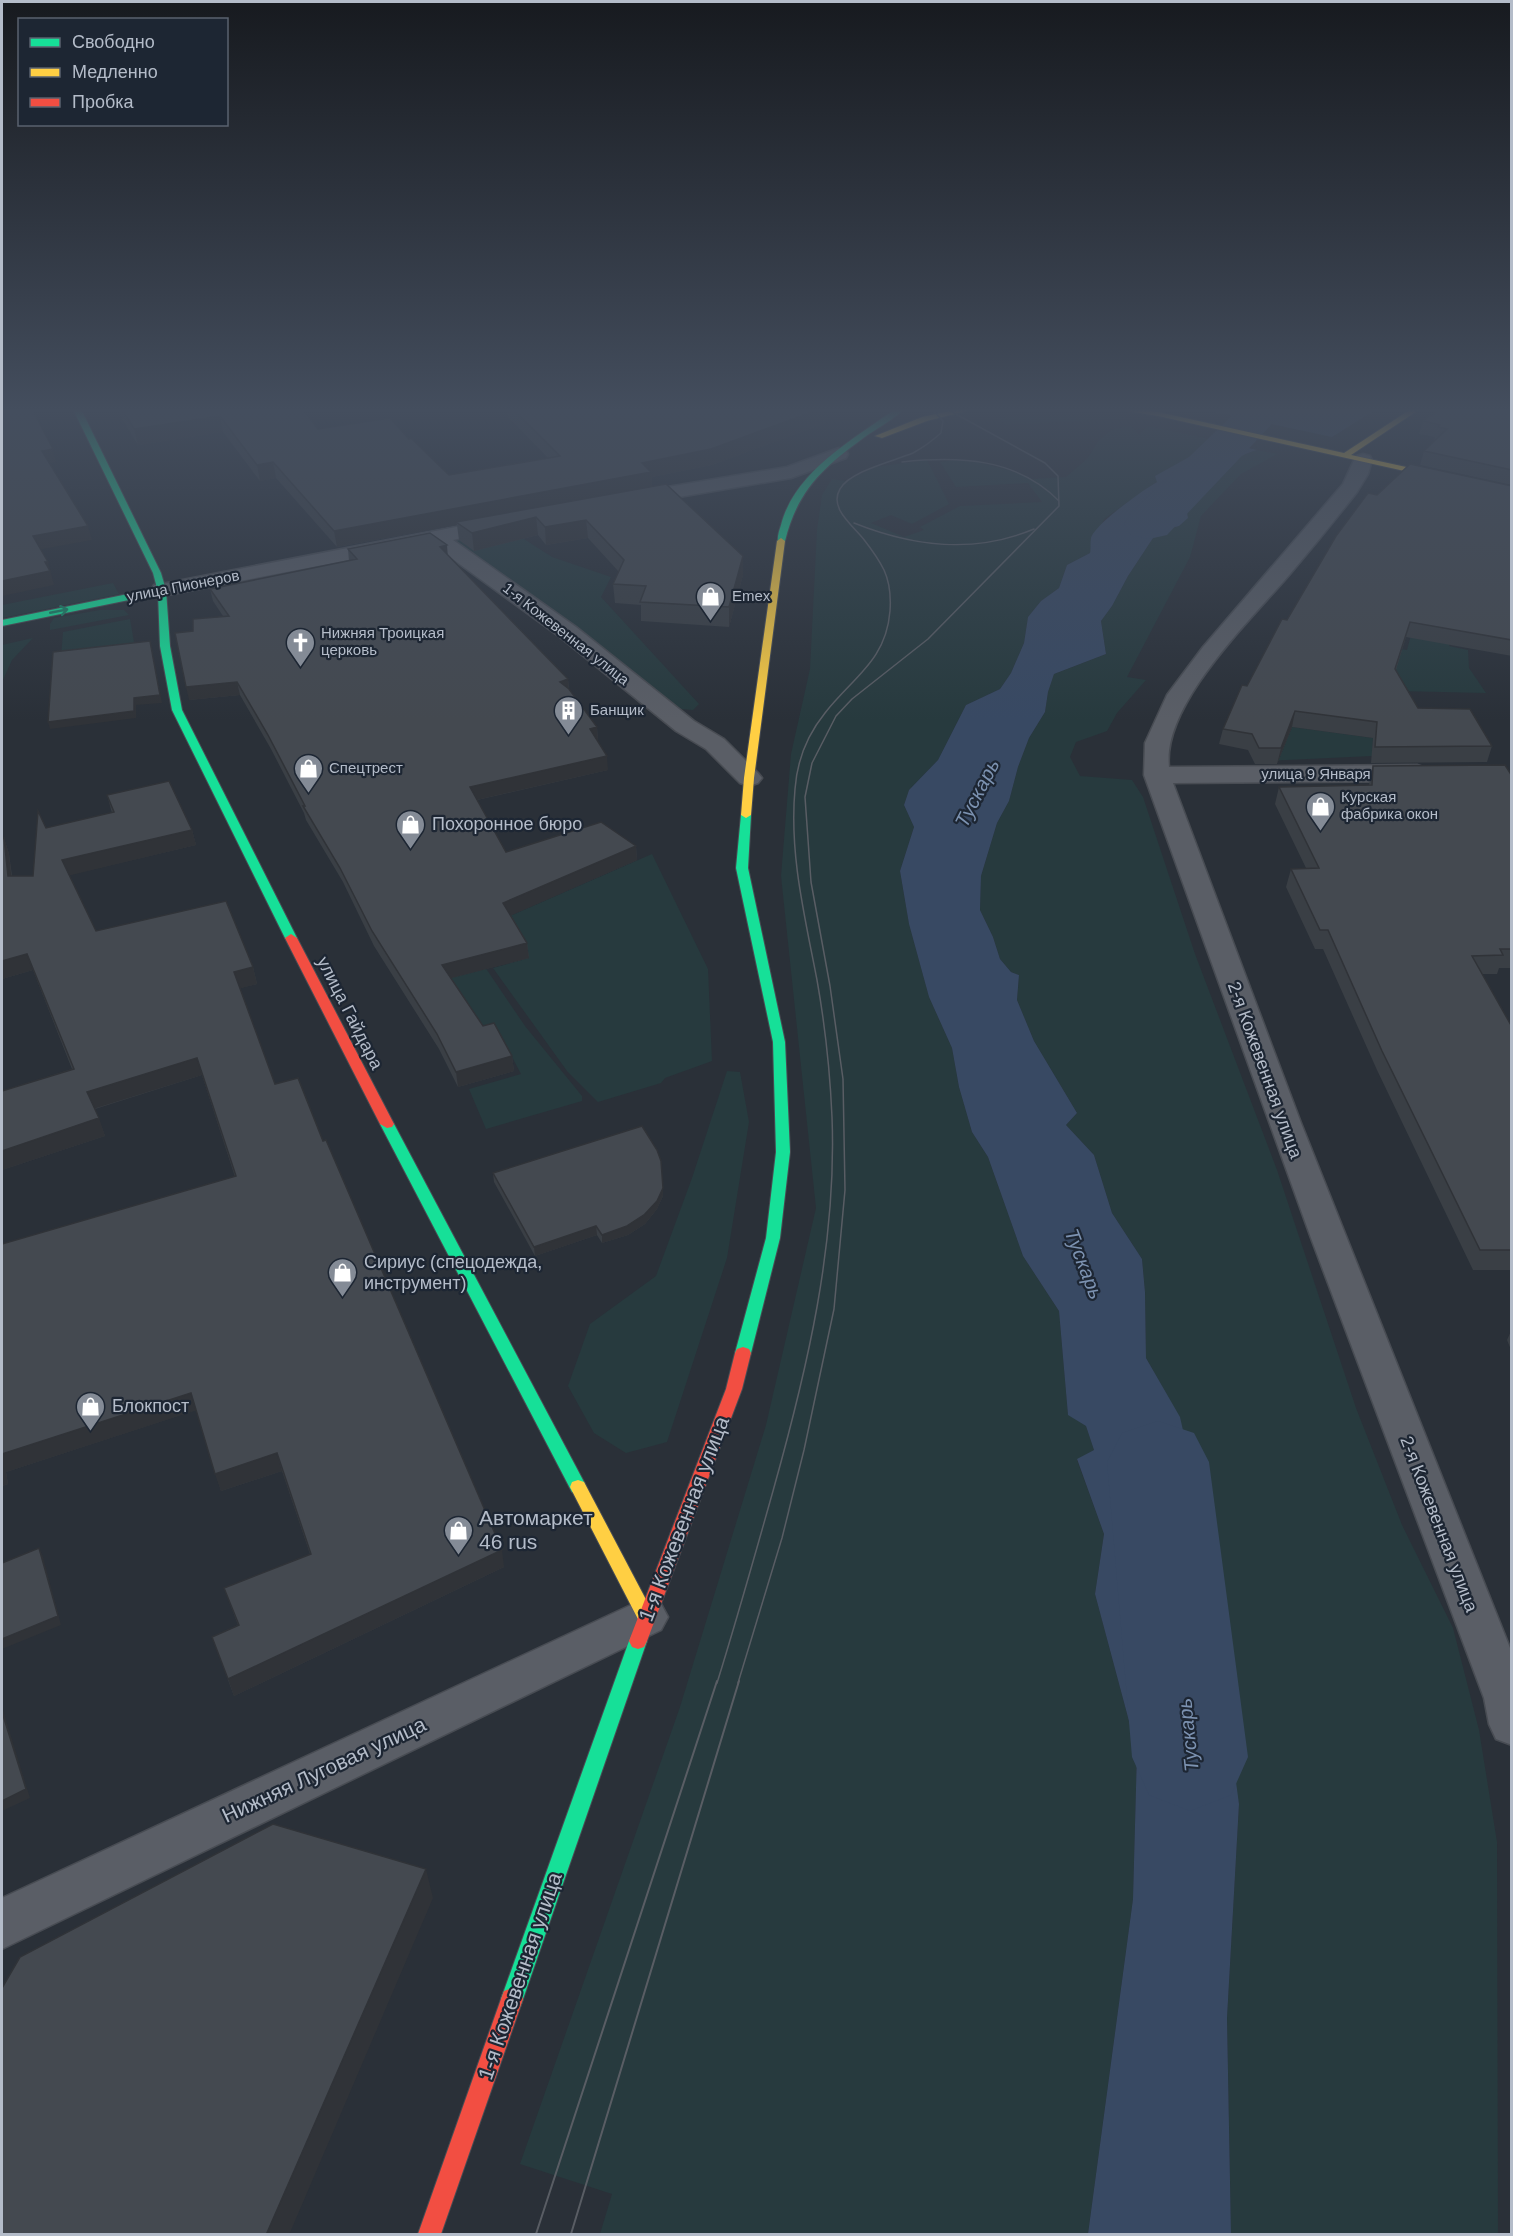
<svg xmlns="http://www.w3.org/2000/svg" width="1513" height="2236" viewBox="0 0 1513 2236" font-family="Arial,sans-serif">
<style>
.green{fill:#273a3e}
.water{fill:#384963}
.lines{fill:none;stroke-linecap:round;stroke-linejoin:round}
.river{fill:#384963;fill-rule:evenodd}
.street-casing{stroke:#484c53;stroke-width:3}
.fast-casing{stroke:#484c53;stroke-width:2}
.slow-casing{stroke:#484c53;stroke-width:2}
.jam-casing{stroke:#484c53;stroke-width:2}
.street{fill:#5a5e66;fill-rule:evenodd}
.fast{fill:#16e098;fill-rule:evenodd}
.slow{fill:#ffcf43;fill-rule:evenodd}
.jam{fill:#f24e42;fill-rule:evenodd}
.tram-far1{stroke:#595d64;stroke-width:1.5}
.tram{stroke:#595d64;stroke-width:2}
.wall{fill:#3a3f45}
.shaded-wall{fill:#303338}
.building{fill:#444950;stroke:#303338;stroke-width:1.5}
.oneway{stroke:#1a8366}
.labels{text-anchor:middle;stroke-width:4.5;stroke-linejoin:round;paint-order:stroke}
.far-street-label{font-size:15px;fill:#b4bcc9;stroke:#1d2633}
.far-poi-label{font-size:15px;fill:#b4bcc9;stroke:#1d2633;text-anchor:start}
.poi-label{font-size:18px;fill:#b4bcc9;stroke:#1d2633;text-anchor:start}
.street-label{font-size:18px;fill:#b4bcc9;stroke:#1d2633}
.water-label{font-size:20px;font-style:italic;fill:#7c92b1;stroke:#1d2633}
.near-poi-label{font-size:21px;fill:#b4bcc9;stroke:#1d2633;text-anchor:start}
.near-street-label{font-size:21px;fill:#b4bcc9;stroke:#1d2633}
</style>
<rect width="100%" height="100%" fill="#2a3038"/>
<path class="green" d="M1090,414L1129,418L1006,425L997,418Z
M1131,426L1139,435L1148,426L1214,440L1211,444L1216,449L1205,452L1155,476L1158,481L1104,519L1090,553L1067,565L1059,588L1041,601L1028,617L1024,643L1011,673L1000,689L966,705L938,760L909,790L904,805L914,827L900,871L909,924L929,997L952,1048L959,1087L972,1132L988,1157L1023,1256L1059,1311L1068,1414L1086,1426L1094,1450L1077,1460L1104,1534L1095,1594L1137,1751L1133,1899L1088,2234H600L612,2194L520,2164L680,1707L766,1425L816,1208L781,876L791,754L810,669L817,530L822,495L832,479L846,481L875,467L927,460L949,504L912,524L891,515L871,523L904,537L924,530L920,527L960,506L1042,502L1028,483L956,487L940,462L955,460L977,462L1016,472L1032,479L1066,477L1087,459L1099,440L1114,429Z
M1257,450L1277,454L1241,474L1201,516L1190,557L1127,677L1146,680L1117,713L1107,731L1076,742L1070,757L1080,776L1132,780L1143,797L1195,954L1277,1170L1356,1408L1402,1525L1453,1628L1479,1730L1497,1842L1498,2234H1231L1227,2018L1239,1804L1202,1659L1178,1644L1169,1564L1191,1547L1180,1418L1146,1358L1145,1292L1142,1259L1112,1213L1094,1155L1066,1125L1077,1113L1034,1041L1017,1000L1019,975L1011,972L1000,959L993,937L980,910L981,876L997,823L1009,801L1018,767L1029,738L1045,712L1048,692L1054,674L1106,654L1101,621L1112,606L1128,576L1157,532L1179,526L1187,518L1186,508C1205,482 1226,459 1257,450Z
M507,528L552,557L611,577L601,597L699,704L693,710L681,709L449,538Z
M113,583L119,594L2,618V605Z
M100,610H124L129,615L50,630V624L54,618Z
M130,619L135,648L61,657L63,632Z
M1455,629L1449,646L1468,650L1469,668L1486,693L1397,691L1367,644L1407,650L1411,635Z
M33,638L12,660L2,682V645Z
M1292,727L1373,738L1372,756L1263,761L1280,756Z
M652,854L708,969L712,1061L665,1078L661,1083L598,1102L567,1071L493,968L529,958L505,918Z
M485,967L525,1026L582,1096V1101L486,1129L469,1089L521,1074L500,1034L408,989Z
M727,1071L740,1072L749,1122L727,1258L667,1442L626,1453L594,1433L568,1386L590,1324L656,1276L692,1178Z"/>
<path class="water" d="M1191,407H1380L1332,437Z
M1214,440L1257,450C1226,459 1205,482 1186,507L1188,518L1179,526L1157,532L1128,576L1112,606L1101,621L1106,654L1054,674L1048,692L1045,712L1029,738L1018,767L1009,801L997,823L981,876L980,910L993,937L1000,959L1011,972L1019,975L1017,1000L1034,1041L1077,1113L1066,1125L1094,1155L1112,1213L1142,1259L1145,1292L1146,1358L1180,1417L1201,1510L1191,1548L1170,1564L1178,1644L1202,1659L1223,1686L1239,1804L1227,2018L1231,2234H1088L1133,1899L1137,1751L1095,1594L1104,1534L1077,1459L1094,1450L1086,1426L1068,1415L1059,1311L1023,1256L988,1157L972,1132L959,1087L952,1048L929,997L909,924L900,871L914,827L904,805L909,790L938,760L966,705L1000,689L1011,673L1024,643L1028,617L1041,601L1059,588L1067,565L1090,553C1091,549 1090,543 1091,538C1095,524 1143,490 1157,482L1155,476L1191,456L1215,449L1211,444Z"/>
<g class="lines">
<path class="river" d="M1241,407H1288L1167,535L1149,539L1131,535L1124,524L1131,513Z
M1158,1421L1194,1433L1209,1462L1248,1757L1231,1795L1190,1811L1149,1795L1132,1757L1107,1462L1122,1433Z"/>
<defs>
<path id="street" d="M839,448L846,450L848,454L846,458L791,478L632,505L625,503L622,499L625,495L632,493L787,467Z
M1363,454L1370,456L1372,460L1368,474L1357,492C1335,520 1313,547 1290,574C1251,620 1162,704 1169,767L1417,765L1426,768L1430,773L1426,778L1417,781L1173,783L1301,1123L1512,1653V1745L1496,1739L1489,1724L1484,1698L1311,1238L1144,775L1145,743L1167,695L1203,647L1343,484L1356,456Z
M502,518L509,520L512,524L509,528L453,540L576,627L694,721L724,739L758,773L762,778L758,783L749,786L740,783L706,749L676,731L560,637L432,544L162,596L154,595L151,590L154,585L162,584Z
M646,1598L661,1604L668,1617L661,1630L2,1949V1898Z"/>
<path id="fast" d="M72,407H80L161,573L166,590L170,646L182,710L297,938L295,941L291,942L285,938L172,710L160,646L158,594L2,626V620L157,588L153,573Z
M898,407H907C896,417 882,426 869,434C826,465 798,488 785,541L778,543C777,537 779,531 781,525C795,470 856,438 898,407Z
M746,812L751,815L748,868L785,1042L790,1152L780,1238L751,1353L749,1357L743,1359L737,1357L735,1353L766,1238L776,1152L773,1042L736,868L741,815Z
M387,1120L394,1124L584,1482L586,1487L584,1492L578,1494L572,1492L380,1124Z
M638,1633L644,1635L647,1641L523,1999L520,2007L512,2010L504,2007L501,1999L629,1641L632,1635Z"/>
<path id="slow" d="M969,407H982L927,421L882,438L875,436L922,417Z
M1104,407H1123L1158,412L1344,453L1414,407H1423L1351,455L1512,490V495L1158,416Z
M781,538L785,541L754,778L751,815L746,818L741,815L744,778L777,541Z
M578,1480L584,1482L652,1611L655,1617L652,1623L646,1625L640,1623L570,1487L572,1482Z"/>
<path id="jam" d="M291,934L297,938L394,1124L392,1127L387,1128L380,1124L285,938Z
M743,1347L749,1349L751,1353L742,1389L647,1641L644,1647L638,1649L632,1647L629,1641L726,1389L735,1353L737,1349Z
M512,1988L520,1991L523,1999L441,2234H418L501,1999L504,1991Z"/>
</defs>
<use href="#street" class="street-casing"/>
<use href="#fast" class="fast-casing"/>
<use href="#slow" class="slow-casing"/>
<use href="#jam" class="jam-casing"/>
<use href="#street" class="street"/>
<use href="#fast" class="fast"/>
<use href="#slow" class="slow"/>
<use href="#jam" class="jam"/>
<path class="tram-far1" d="M902,462C959,456 1017,458 1059,501
M854,523C914,547 974,554 1034,529
M717,1683C737,1619 755,1555 773,1491C807,1370 837,1244 832,1117C830,1071 825,1025 817,980C805,917 789,854 795,789C797,761 808,734 825,713C853,677 886,661 890,611C891,597 890,583 884,570C879,560 872,550 865,541C855,527 828,509 840,489C850,471 894,461 913,453C924,447 932,441 941,433L943,421L930,407
M738,1683L782,1538L804,1450L834,1309L845,1190L843,1079L830,986L811,882L805,797L812,763L836,716L852,699L928,639L1059,506L1058,476L1045,463L943,407"/>
<path class="tram" d="M536,2234L717,1681
M571,2234L739,1681"/>
</g>
<path class="wall" d="M115,407H301L318,429L409,439L449,475L548,458L508,417L507,407H831L826,408V423L712,465L652,477V486L743,556V575L729,627L641,621V605L615,603L613,584L619,572L588,538L546,545L538,535L474,551L459,540L457,525L337,547L276,478L260,481L223,432L138,445Z
M1512,407V485L1420,465L1424,451L1435,440H1434L1435,437L1419,434L1423,421Z
M1512,486V656L1406,637L1396,670L1418,708L1492,746L1487,762L1371,763L1373,738L1292,727L1277,764H1255L1248,750L1219,744L1223,729L1247,686L1287,620L1377,495Z
M348,549L448,555L568,679L569,689L597,727L598,741L608,770L477,800L506,852L636,846L637,860L511,915L527,943L529,958L451,978L483,1026L512,1056L514,1071L458,1087L439,1049L374,946L343,882L306,820L304,813L271,749L240,695L189,700L193,631L223,616L213,601L210,589L349,561Z
M1373,766L1512,776V968H1499L1497,974H1482L1512,1027V1273L1510,1270H1473L1377,1070L1323,949H1315L1286,887L1291,869L1306,868L1275,804L1279,787L1369,785Z
M107,795L192,830L196,845L69,875L96,931L253,967L257,984L240,988L275,1084L323,1141L504,1567L234,1696L212,1637L238,1625L224,1588L310,1554L282,1471L221,1491L196,1410L6,1472L8,1484L2,1486V1244L235,1177L202,1075L95,1109L105,1136L2,1170V1091L72,1069L33,970L2,979V839L4,838L9,854L12,876H33L46,828L112,813Z
M493,1173L663,1196L657,1209L645,1224L628,1235L602,1243L597,1235L535,1256L494,1182Z
M1512,1329V1352L1507,1340Z"/>
<path class="shaded-wall" d="M800,407H831L826,408V423L712,465L652,477V488L456,522L457,525L337,547L334,531L642,463Z
M220,416L223,432L138,445L134,429Z
M53,449L56,462L45,464L42,451Z
M273,462L276,478L260,481L257,465Z
M536,517L538,535L474,551L472,533Z
M586,520L588,538L546,545L545,527Z
M88,526L92,540L37,550L33,536Z
M447,545L448,558L440,547Z
M743,556V575L729,627V607Z
M45,562H48L54,585L2,596V581Z
M150,641L162,703L136,705V718L50,729L48,722L134,698Z
M568,679L569,693L560,682Z
M237,682L240,695L189,700L186,687Z
M1295,711L1292,727L1277,764L1281,748Z
M597,727L598,741L591,742L590,729Z
M607,756L608,770L472,801L470,787Z
M192,830L196,845L67,876L62,860Z
M4,838L9,854L13,892L8,876Z
M636,846L637,860L505,918L503,903Z
M527,943L529,958L444,980L442,965Z
M27,954L33,970L2,979V961Z
M253,967L257,984L238,989L234,972Z
M512,1056L514,1071L458,1087L456,1072Z
M197,1058L202,1075L93,1109L87,1092Z
M99,1118L105,1136L2,1170V1151Z
M663,1188V1196L657,1209L645,1224L628,1235L602,1243V1235Z
M596,1226L597,1235L535,1256L534,1247Z
M191,1393L197,1410L6,1472L8,1484L2,1486V1454Z
M277,1453L282,1471L221,1491L215,1474Z
M39,1548L43,1557L61,1625L2,1649V1639Z
M502,1550L504,1567L234,1696L228,1679Z
M2,1707L30,1798L2,1811Z
M426,1869L433,1898L289,2235H266Z"/>
<path class="building" d="M2,407H31L53,449L42,451L88,526L33,536L48,562H45L50,571L2,581Z
M121,407H301L318,429L390,418L409,439L411,438L449,475L560,456L511,407H826L711,449L642,463L651,472L334,531L273,462L257,465L220,416L134,429Z
M1442,407H1512V470L1424,451L1447,429L1438,427L1440,425L1423,421Z
M1410,464L1512,486V640L1410,622L1395,669L1418,708L1470,709L1492,746L1375,747L1377,722L1295,711L1281,748H1259L1252,734L1223,729L1242,685L1247,686L1282,619L1287,620L1336,536L1368,493L1377,495Z
M666,484L743,556L729,607L640,602L646,586L613,584L624,560L586,520L545,527L536,517L472,533L456,522Z
M430,533L447,545L440,547L568,679L560,682L569,689L597,727L590,729L607,756L470,787L506,852L601,822L636,846L503,903L527,943L442,965L483,1026L494,1023L512,1056L456,1072L437,1034L372,931L340,868L303,806H305L268,735L237,682L186,687L175,633L193,631V619L229,616L210,589L357,559L348,549Z
M150,641L160,695L134,698V711L48,722L53,652Z
M1505,765L1512,776V949H1500L1503,955L1472,956L1512,1027V1250H1480L1382,1051L1328,930H1320L1291,869L1319,868L1279,787L1372,785L1373,766Z
M169,781L192,830L62,860L96,931L226,901L253,967L234,972L275,1084L298,1078L323,1141L326,1140L502,1550L228,1679L212,1637L239,1625L224,1588L311,1554L277,1453L215,1474L191,1393L2,1454V1244L236,1176L197,1058L87,1092L99,1118L2,1151V1091L74,1069L27,954L2,961V839L4,838L8,876H33L38,811L46,828L114,812L107,795Z
M642,1126L657,1150L661,1161L663,1188L657,1201L644,1215L627,1226L602,1235L596,1226L534,1247L493,1173Z
M39,1548L58,1616L2,1639V1563Z
M2,1712L26,1789L2,1801Z
M273,1824L426,1869L266,2235H2V1988L20,1957Z"/>
<defs><path id="oneway-shaft" d="M-6 0H5M1.5-3L5.5 0L1.5 3" fill="none" stroke-width="1.6" stroke-linecap="round" stroke-linejoin="round" transform="scale(1.5)"/></defs>
<use class="oneway" href="#oneway-shaft" transform="translate(59 611) rotate(-11)"/>
<linearGradient id="sky" x2="0" y2="1"><stop stop-color="#171a1f"/><stop offset="0.57" stop-color="#444e5e"/><stop offset="1" stop-color="#444e5e" stop-opacity="0"/></linearGradient>
<rect width="1513" height="720" fill="url(#sky)"/>
<defs>
<symbol id="shop-pin" viewBox="-11 -11 22 30"><path d="M0 17L-7.5 6A9.5 9.5 0 1 1 7.5 6Z" fill="#848b96" stroke="#1d2633"/><path d="M-5-2.5h2.3a2.7 3.5 0 0 1 5.4 0H5L5.5 6h-11ZM-1.5-2.5h3a1.5 2.3 0 0 0-3 0Z" fill="#fff"/></symbol>
<symbol id="church-pin" viewBox="-11 -11 22 30"><path d="M0 17L-7.5 6A9.5 9.5 0 1 1 7.5 6Z" fill="#848b96" stroke="#1d2633"/><path d="M-1.2-6h2.4v3.5h3.3v2.4h-3.3V6h-2.4V-.1h-3.3v-2.4h3.3Z" fill="#fff"/></symbol>
<symbol id="building-pin" viewBox="-11 -11 22 30"><path d="M0 17L-7.5 6A9.5 9.5 0 1 1 7.5 6Z" fill="#848b96" stroke="#1d2633"/><path d="M-4-6H4V6H1V3H-1V6H-4ZM-2.5-4.3h1.7v1.8h-1.7ZM.8-4.3h1.7v1.8H.8ZM-2.5-1h1.7V.8h-1.7ZM.8-1h1.7V.8H.8Z" fill="#fff"/></symbol>
</defs>
<g fill-rule="evenodd">
<use href="#shop-pin" x="694" y="580" width="33" height="45"/>
<use href="#church-pin" x="284" y="626" width="33" height="45"/>
<use href="#building-pin" x="552" y="694" width="33" height="45"/>
<use href="#shop-pin" x="292" y="752" width="33" height="45"/>
<use href="#shop-pin" x="1304" y="790" width="33" height="45"/>
<use href="#shop-pin" x="394" y="808" width="33" height="45"/>
<use href="#shop-pin" x="326" y="1256" width="33" height="45"/>
<use href="#shop-pin" x="74" y="1390" width="33" height="45"/>
<use href="#shop-pin" x="442" y="1514" width="33" height="45"/>
</g>
<g class="labels">
<g class="far-street-label">
<text transform="translate(183 586) rotate(-11)" y="5">улица Пионеров</text>
<text transform="translate(566 634) rotate(38)" y="5">1-я Кожевенная улица</text>
<text x="1316" y="779">улица 9 Января</text>
</g>
<g class="far-poi-label">
<text x="732" y="601">Emex</text>
<text x="321" y="638">Нижняя Троицкая<tspan x="321" dy="17">церковь</tspan></text>
<text x="590" y="715">Банщик</text>
<text x="329" y="773">Спецтрест</text>
<text x="1341" y="802">Курская<tspan x="1341" dy="17">фабрика окон</tspan></text>
</g>
<g class="poi-label">
<text x="432" y="830">Похоронное бюро</text>
<text x="364" y="1268">Сириус (спецодежда,<tspan x="364" dy="21">инструмент)</tspan></text>
<text x="112" y="1412">Блокпост</text>
</g>
<g class="street-label">
<text transform="translate(350 1013) rotate(63)" y="6">улица Гайдара</text>
<text transform="translate(1265 1070) rotate(70)" y="6">2-я Кожевенная улица</text>
<text transform="translate(1439 1524) rotate(69)" y="6">2-я Кожевенная улица</text>
</g>
<g class="water-label">
<text transform="translate(977 793) rotate(-63)" y="7">Тускарь</text>
<text transform="translate(1084 1264) rotate(69)" y="7">Тускарь</text>
<text transform="translate(1188 1735) rotate(-96)" y="7">Тускарь</text>
</g>
<g class="near-poi-label">
<text x="479" y="1525">Автомаркет<tspan x="479" dy="24">46 rus</tspan></text>
</g>
<g class="near-street-label">
<text transform="translate(684 1519) rotate(-69)" y="7">1-я Кожевенная улица</text>
<text transform="translate(324 1770) rotate(-25)" y="7">Нижняя Луговая улица</text>
<text transform="translate(520 1976) rotate(-71)" y="7">1-я Кожевенная улица</text>
</g>
</g>
<rect width="1513" height="2236" fill="none" stroke="#b4bcc9" stroke-width="6"/>
<rect x="18" y="18" width="210" height="108" fill="#1d2633" stroke="#59626f" stroke-width="1.5"/>
<rect x="30" y="38" width="30" height="9" fill="#16e098" stroke="#59626f" stroke-width="1.5"/>
<text x="72" y="48" font-size="18" fill="#b4bcc9">Свободно</text>
<rect x="30" y="68" width="30" height="9" fill="#ffcf43" stroke="#59626f" stroke-width="1.5"/>
<text x="72" y="78" font-size="18" fill="#b4bcc9">Медленно</text>
<rect x="30" y="98" width="30" height="9" fill="#f24e42" stroke="#59626f" stroke-width="1.5"/>
<text x="72" y="108" font-size="18" fill="#b4bcc9">Пробка</text>
</svg>
